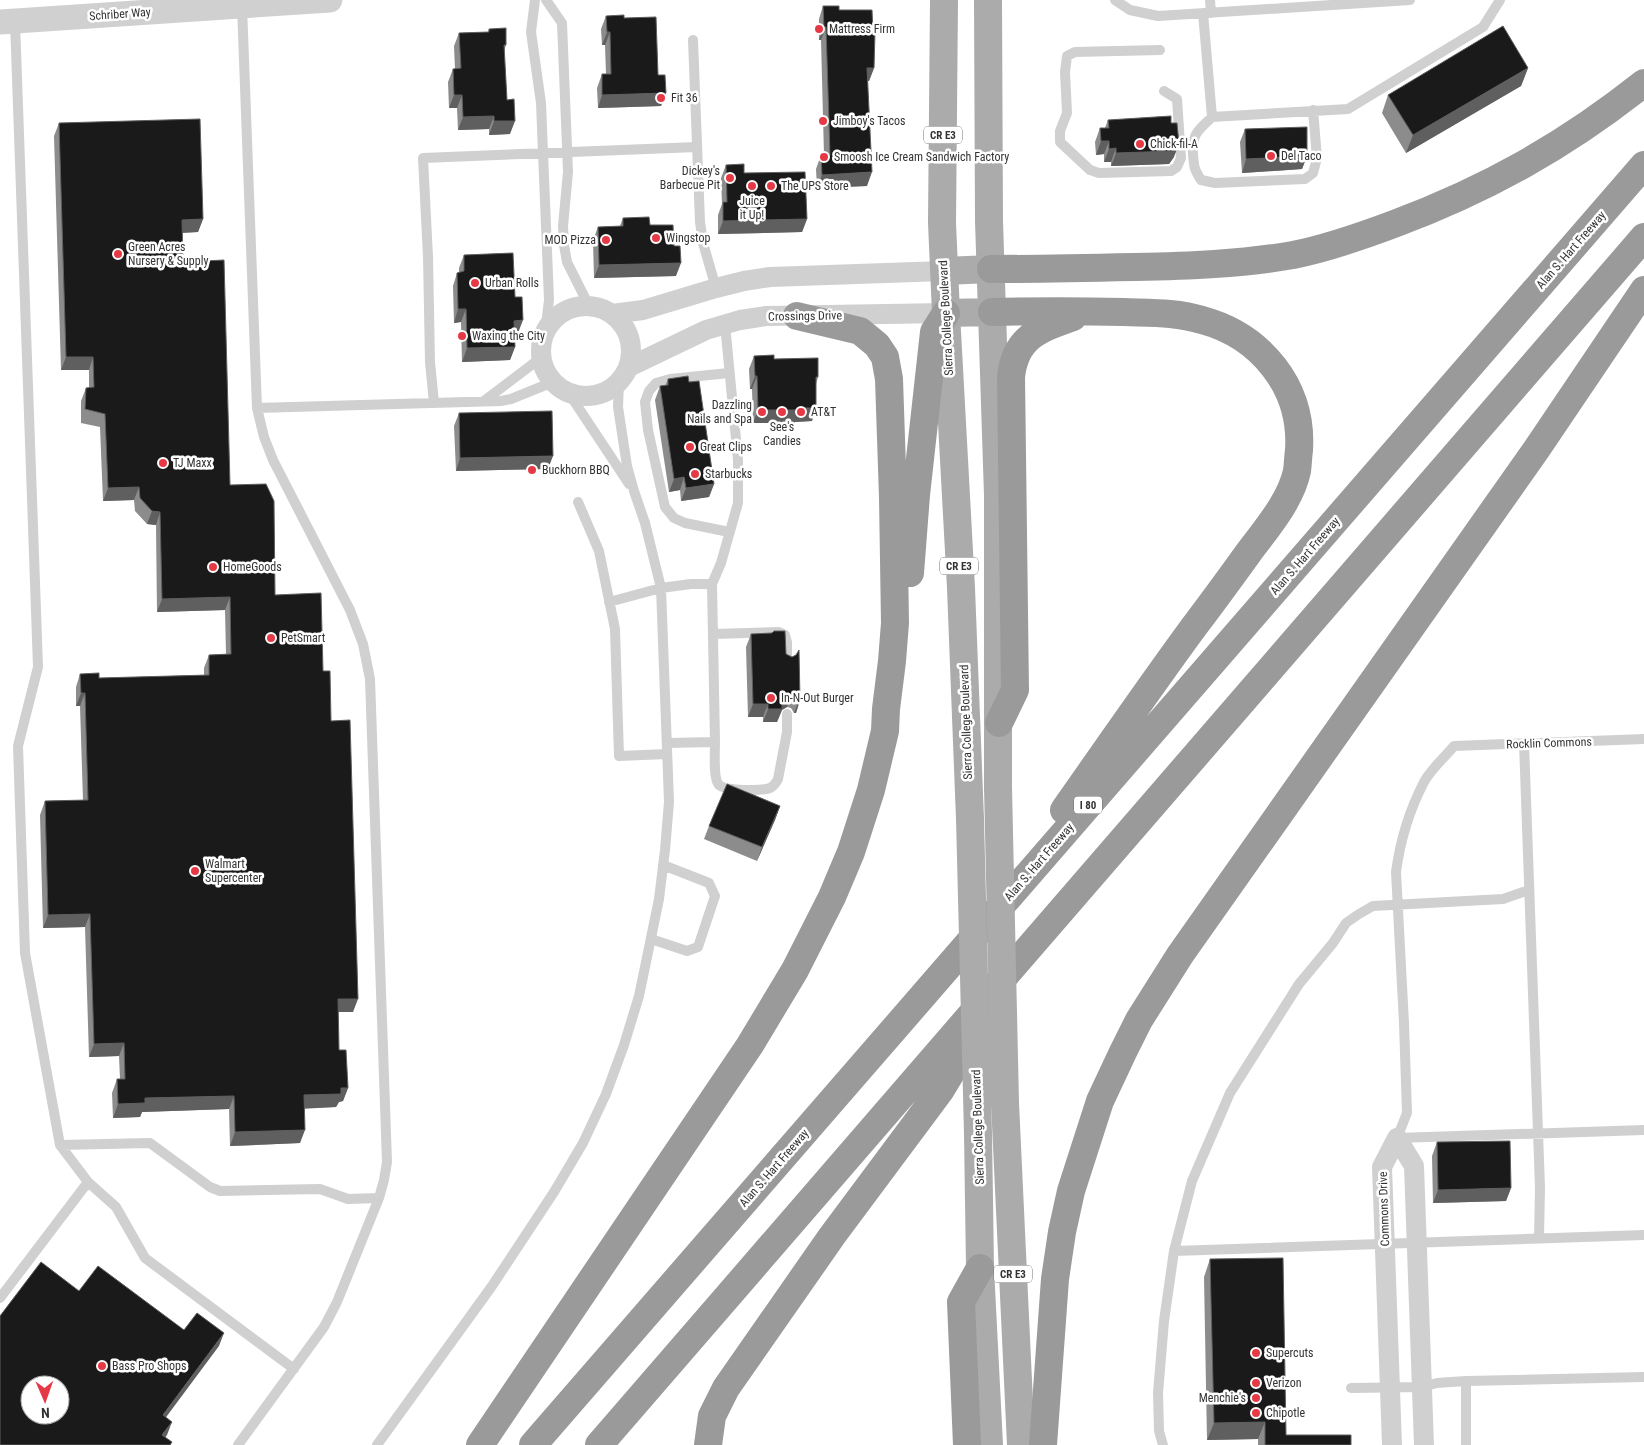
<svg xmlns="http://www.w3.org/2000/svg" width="1644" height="1445" viewBox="0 0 1644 1445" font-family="'Roboto Condensed',sans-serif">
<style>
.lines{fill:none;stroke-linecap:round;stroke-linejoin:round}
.service{stroke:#d0d0d0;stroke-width:10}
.minor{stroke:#d0d0d0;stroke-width:20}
.tertiary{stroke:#d0d0d0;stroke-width:25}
.primary{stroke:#ababab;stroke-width:28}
.motorway{stroke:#9a9a9a;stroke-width:28}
.primary-bridge{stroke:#ababab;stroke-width:28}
.wall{fill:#8c8c8c}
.shaded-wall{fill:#5f5f5f}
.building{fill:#1a1a1a;stroke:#5f5f5f;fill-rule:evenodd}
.poi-dot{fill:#e63946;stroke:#fff;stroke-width:2}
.labels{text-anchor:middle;stroke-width:5;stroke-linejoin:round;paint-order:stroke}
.shield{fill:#fff;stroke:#707070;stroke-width:1}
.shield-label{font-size:11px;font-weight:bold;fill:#333}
.street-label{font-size:12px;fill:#333;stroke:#fff}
.poi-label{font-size:12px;fill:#333;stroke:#fff;text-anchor:start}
</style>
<rect width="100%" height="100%" fill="#fff"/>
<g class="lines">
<path class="service" d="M535,0L531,32L541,103L549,300L545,333
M546,0L562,23L568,172L563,226L564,245L567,262L589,306
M1115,0L1130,10L1158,16L1410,0
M1210,0L1211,13
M1203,13L1212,117L1348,109L1483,27L1500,0
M15,22L38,667L18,746L25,953L60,1145L150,1143L210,1187L220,1191L320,1189L348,1199L379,1198
M693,40L700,222L703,243L716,288
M1160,50L1075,52L1067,56L1065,72L1067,113L1060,131V142L1090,170L1099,173L1171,171L1177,167L1181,158L1177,99L1164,91
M1212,117C1198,131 1192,133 1193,154C1194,167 1194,169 1201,180L1215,183L1305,179L1313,173L1317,158L1313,110
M568,392L629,484
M484,401L542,357
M434,403L430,362L428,257L423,158L697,147
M257,408L501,401L511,399L553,382
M578,502L599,551L615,629L619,756L667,754
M729,532L685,523L674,518L665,507L648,430L645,402L649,391L656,383L670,379L729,373
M609,602L661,588L691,584H712L721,563L738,503V460L725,324
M713,634L779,632L785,635L787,642V663
M1644,739L1454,746C1445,757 1431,769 1424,782C1410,809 1400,842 1396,872L1404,1023L1407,1113L1397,1138L1644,1130
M715,742C715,752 713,779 719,785C726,791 762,791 770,788C774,786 776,783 778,779L787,732V714
M667,743L715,742L712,584
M1524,743L1540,1188L1539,1238
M651,939L687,951L698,947L715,896L709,883L663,865
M88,1182L116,1207L145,1258L294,1369
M1174,1251L1644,1235
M0,1298L88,1182L60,1145
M1466,1381V1445
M1351,1388L1422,1387L1437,1383L1466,1381L1644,1377
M238,1445L324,1327L337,1302L379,1198L384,1180L387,1162L370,679L363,644L350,610L273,460L264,437L257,408L242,6
M377,1445L492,1286L554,1192L583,1143L606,1094L624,1045L639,996L659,899L665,850L669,802L661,588L645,523L634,491L627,466L618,407L619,382
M1163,1445L1159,1431L1158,1393L1164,1321L1174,1251L1192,1181L1230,1093L1299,984L1333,943L1346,923L1359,914L1373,906L1503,899L1529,890"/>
<path class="minor" d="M541 351a45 45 0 1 1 90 0a45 45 0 1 1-90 0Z
M612,314L643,310L716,288L744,281L770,277L944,271
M629,367L706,330L740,320L766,316L946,313
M1397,1138L1414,1166L1424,1445
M1392,1445L1382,1167L1397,1138"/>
<path class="tertiary" d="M0,22L330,0"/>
<path class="primary" d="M944,0L942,223L946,313L961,588L970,819
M988,0L989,221L998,495V787
M944,271L991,269
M946,313L992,312
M1005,1103L1021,1445
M978,1134L980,1268L989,1445"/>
<path class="motorway" d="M991,269C1039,269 1087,268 1135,267C1188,266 1241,264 1293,255C1328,248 1362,236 1394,224C1488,189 1566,145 1644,83
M992,312C1036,311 1080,311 1124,312C1150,313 1176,312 1202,320C1261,336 1303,387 1299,450C1298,457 1298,464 1297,471C1291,500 1267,528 1249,552C1231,577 1212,603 1193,628C1149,688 1107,749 1064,810
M910,573L916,495L934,332L946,313
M999,723L1015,690L1011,377C1015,337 1039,329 1073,317
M480,1445L750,1045L795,970L832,897L851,852L871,790L885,731L886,709L892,661L895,623L893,497L889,379L885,357L877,345L860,331L797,316
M533,1445L1644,165
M599,1445L1644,237
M708,1445L712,1416L726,1388L832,1236L940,1091L981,1023
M967,1445L961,1302L980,1268
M1043,1445L1055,1279L1062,1232L1071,1191L1100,1101L1123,1052L1139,1020L1180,955L1536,450L1644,290"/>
<path class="primary-bridge" d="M998,787L1005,1103
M970,819L978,1134"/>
</g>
<path class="wall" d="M823,6L839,10L874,68L869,81H868L867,186L817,188L816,169L821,155H824L821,40H819V19Z
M606,16L624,18L658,75L666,93L661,106L598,108L597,88L602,74H606L605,45H602L601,29Z
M489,29L506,45L504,51L507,100L510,134L489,135V129L458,130L457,108H449L448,82L453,69H455L454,46L459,33L488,32Z
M1528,68L1521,86L1406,153L1382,113L1388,95Z
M1108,120L1174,157L1169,164L1111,166V162H1104V154L1096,155L1095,142L1100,128H1105Z
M59,123L203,219L198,232L182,233L183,262L230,485L275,595L323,671L331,721L353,1012H338L339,1050L348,1088L343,1101L339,1102L336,1107L305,1108L300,1143L230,1146L229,1109L142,1112L140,1117L113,1118L112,1093L117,1079H120L119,1056L89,1057L85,927L43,928L40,815L45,801L83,800L80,706H76V687L80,674L99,678L204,675V668L209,655L226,654L225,610L157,612L156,525L147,524L135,511L134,500L103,501L100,427L81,423V401L86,388H89V370H61L54,136Z
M1245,129L1307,156L1302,169L1242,173L1240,142Z
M726,165L744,173L807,219L802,232L718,234V215L722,204L721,178Z
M623,218L650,225L674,246L676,276L594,278L593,240L598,227L620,226Z
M464,255L515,297L518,333L515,334V347L510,360L462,362L461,322L454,323L453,286L457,273H459V268Z
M754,356L774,359L818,377L816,384L812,421L795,422V423H753L752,389H750L749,369Z
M668,379L689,382L714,484L709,497L681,501L680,490L669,492L655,400L660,386H665Z
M459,413L548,469L456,471L454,426Z
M751,634L786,654L800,700L796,713H794L791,708L787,707L782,710L777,722H763V717H748L746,647Z
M780,806L775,820L757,861L704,839L709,826Z
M1437,1142L1511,1188L1506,1201L1433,1203L1432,1156Z
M1210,1259L1286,1435L1351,1445H1258V1439L1207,1440L1204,1277Z"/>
<path class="shaded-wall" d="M824,27H826L821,40H819Z
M607,32H610L605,45H602Z
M867,68H874L869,81H862Z
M1528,68L1521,86L1406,153L1413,135Z
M666,93L661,106L598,108L602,95Z
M454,95H462L457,108H449Z
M494,116L489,129L458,130L463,117Z
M494,121H515L510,134L489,135Z
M1101,141H1109L1104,154L1096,155Z
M1179,144L1174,157L1169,164L1111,166L1116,153Z
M1116,148L1111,162H1104L1109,149Z
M1307,156L1302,169L1242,173L1246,159Z
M872,172L867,186L817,188L822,175Z
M203,219L198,232L177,233L182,220Z
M807,219L802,232L718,234L723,221Z
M681,263L676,276L594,278L599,265Z
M458,309H466L461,322L454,323Z
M523,320L518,333L509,334L514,321Z
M515,347L510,360L462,362L467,348Z
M66,357H93L89,370H61Z
M755,376H757L752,389H750Z
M816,408L812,421L795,422V423H753L758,410Z
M553,456L548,469L456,471L460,458Z
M684,477L680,490L669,492L674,479Z
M714,484L709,497L681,501L686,488Z
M139,487L134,500L103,501L108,488Z
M152,511L160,512L156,525L147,524Z
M230,597L225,610L157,612L162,599Z
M81,693H85L80,706H76Z
M791,694L787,707L782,710L777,722H763L768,709Z
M799,700H800L796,713H794Z
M753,704H768L763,717H748Z
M780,806L775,820L757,861L762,847Z
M90,914L85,927L43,928L48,915Z
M338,999H358L353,1012H333Z
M124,1043L119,1056L89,1057L94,1044Z
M341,1088H348L343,1101L339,1102L336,1107L299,1109L304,1095Z
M234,1096L229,1109L142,1112L140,1117L113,1118L118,1104L145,1098Z
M305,1130L300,1143L230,1146L235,1132Z
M1511,1188L1506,1201L1433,1203L1438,1190Z
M224,1333L219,1346L158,1428L163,1415Z
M172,1422L167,1435L160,1445L162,1435Z
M1265,1422L1258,1439L1207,1440L1214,1423Z"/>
<path class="building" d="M823,6H839V10H872L873,32H875L874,68H867L872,172L822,175L821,155H830L826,27H824Z
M624,15V18L656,17L658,75H665L666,93L602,95V74H611L610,32H607L606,16Z
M1503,26L1528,68L1413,135L1388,95Z
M506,28V45H504L507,100L514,99L515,121H494V116L463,117L462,95H454L453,69L461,68L459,33L489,32V29Z
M1171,116V123H1177L1179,144L1174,151L1116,153V148L1109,149V141H1101L1100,128H1109L1108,120Z
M200,119L203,219L182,220L183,262L224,260L230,485L266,484L274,501L275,595L321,593L323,671H330L331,721L350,720L358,999H338L339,1050H346L348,1088H341V1094L304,1095L305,1130L235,1132L234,1096L145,1098V1103L118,1104L117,1079H125L124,1043L94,1044L90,914L48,915L45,801L88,800L85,693H81L80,674L99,673V678L209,675V655L231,654L230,597L162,599L160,512L152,511L140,498L139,487L108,488L105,414L85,409L86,388L94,387L93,357H66L59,123Z
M1307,127V156L1246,159L1245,129Z
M744,164V173L805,172L807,219L723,221V202H727L726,165Z
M649,217L650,225H673L674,246H680L681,263L599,265L598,227L623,226V218Z
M513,253L515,297H522L523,320L514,321L515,347L467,348L466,309H458L457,273L464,271V255Z
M774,355V359L818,358V377H816V408H799V410H758L757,376H755L754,356Z
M688,376L689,382L699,381L714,484L686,488L684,477L674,479L660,386L668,385V379Z
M552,411L553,456L460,458L459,413Z
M774,631H785L786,654L792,657L796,655L799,650L800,700H799L796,695L791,694L786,697L785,701H782V709H768V704H753L751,634L772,633Z
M727,784L780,806L762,847L709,826Z
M1510,1141L1511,1188L1438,1190L1437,1142Z
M1283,1258L1286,1435H1351V1445H1265V1422L1214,1423L1210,1259Z
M41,1262L79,1291L98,1266L184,1330L197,1313L224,1333L163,1415L172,1422L162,1435L172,1442L170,1445H0V1316ZM30,1385H60V1415H30Z"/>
<g class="poi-dot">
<circle cx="819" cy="29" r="5"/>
<circle cx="661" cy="98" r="5"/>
<circle cx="823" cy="121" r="5"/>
<circle cx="1140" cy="144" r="5"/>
<circle cx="1271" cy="156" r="5"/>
<circle cx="824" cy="157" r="5"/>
<circle cx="730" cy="178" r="5"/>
<circle cx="752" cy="186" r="5"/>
<circle cx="771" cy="186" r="5"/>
<circle cx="656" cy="238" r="5"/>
<circle cx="606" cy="240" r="5"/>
<circle cx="118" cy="254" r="5"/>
<circle cx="475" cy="283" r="5"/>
<circle cx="462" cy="336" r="5"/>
<circle cx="762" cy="412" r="5"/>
<circle cx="782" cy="412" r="5"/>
<circle cx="801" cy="412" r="5"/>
<circle cx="690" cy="447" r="5"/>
<circle cx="163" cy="463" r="5"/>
<circle cx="532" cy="470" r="5"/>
<circle cx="695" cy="474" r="5"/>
<circle cx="213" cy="567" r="5"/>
<circle cx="271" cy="638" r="5"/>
<circle cx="771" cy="698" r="5"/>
<circle cx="195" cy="871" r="5"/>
<circle cx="1256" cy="1353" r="5"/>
<circle cx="102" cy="1366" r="5"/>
<circle cx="1256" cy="1383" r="5"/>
<circle cx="1256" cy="1398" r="5"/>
<circle cx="1256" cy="1413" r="5"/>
</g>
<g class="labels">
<g class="shield">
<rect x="924" y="126.5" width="38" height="17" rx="4"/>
<rect x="940" y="557.5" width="38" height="17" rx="4"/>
<rect x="1074" y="796.5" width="28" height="17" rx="4"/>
<rect x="994" y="1265.5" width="38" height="17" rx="4"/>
</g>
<g class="shield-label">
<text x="943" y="139">CR E3</text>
<text x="959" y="570">CR E3</text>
<text x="1088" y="809">I 80</text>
<text x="1013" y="1278">CR E3</text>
</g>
<g class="street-label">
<text transform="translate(120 14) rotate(-4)" y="4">Schriber Way</text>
<text transform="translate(1571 250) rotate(-49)" y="4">Alan S. Hart Freeway</text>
<text transform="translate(805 316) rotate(-1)" y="4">Crossings Drive</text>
<text transform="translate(946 318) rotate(-93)" y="4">Sierra College Boulevard</text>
<text transform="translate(1305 556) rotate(-49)" y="4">Alan S. Hart Freeway</text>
<text transform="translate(966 722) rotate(-92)" y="4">Sierra College Boulevard</text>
<text transform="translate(1549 743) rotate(-2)" y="4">Rocklin Commons</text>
<text transform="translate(1039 862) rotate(-49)" y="4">Alan S. Hart Freeway</text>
<text transform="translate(978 1127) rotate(-92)" y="4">Sierra College Boulevard</text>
<text transform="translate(774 1168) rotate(-49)" y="4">Alan S. Hart Freeway</text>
<text transform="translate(1384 1209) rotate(-92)" y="4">Commons Drive</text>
</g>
<g class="poi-label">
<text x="829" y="33">Mattress Firm</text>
<text x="671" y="102">Fit 36</text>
<text x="833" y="125">Jimboy's Tacos</text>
<text x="1150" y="148">Chick-fil-A</text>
<text x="1281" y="160">Del Taco</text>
<text x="834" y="161">Smoosh Ice Cream Sandwich Factory</text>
<text x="720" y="175" text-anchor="end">Dickey's<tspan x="720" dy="14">Barbecue Pit</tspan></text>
<text x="781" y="190">The UPS Store</text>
<text x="752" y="205" text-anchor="middle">Juice<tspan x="752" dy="14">it Up!</tspan></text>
<text x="666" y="242">Wingstop</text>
<text x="596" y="244" text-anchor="end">MOD Pizza</text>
<text x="128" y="251">Green Acres<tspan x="128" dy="14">Nursery &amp; Supply</tspan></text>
<text x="485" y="287">Urban Rolls</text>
<text x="472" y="340">Waxing the City</text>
<text x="752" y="409" text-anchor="end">Dazzling<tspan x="752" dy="14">Nails and Spa</tspan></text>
<text x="811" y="416">AT&amp;T</text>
<text x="782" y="431" text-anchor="middle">See's<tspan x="782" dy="14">Candies</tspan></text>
<text x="700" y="451">Great Clips</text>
<text x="173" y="467">TJ Maxx</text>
<text x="542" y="474">Buckhorn BBQ</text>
<text x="705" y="478">Starbucks</text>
<text x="223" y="571">HomeGoods</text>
<text x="281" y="642">PetSmart</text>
<text x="781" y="702">In-N-Out Burger</text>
<text x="205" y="868">Walmart<tspan x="205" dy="14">Supercenter</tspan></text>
<text x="1266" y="1357">Supercuts</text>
<text x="112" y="1370">Bass Pro Shops</text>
<text x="1266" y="1387">Verizon</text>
<text x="1246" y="1402" text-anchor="end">Menchie's</text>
<text x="1266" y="1417">Chipotle</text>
</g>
</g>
<g transform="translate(45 1400) rotate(178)"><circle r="24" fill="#ffffff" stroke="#adadad"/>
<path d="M0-4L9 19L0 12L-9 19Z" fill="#e63946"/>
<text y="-8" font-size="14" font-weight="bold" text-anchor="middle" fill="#333333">N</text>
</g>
</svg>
